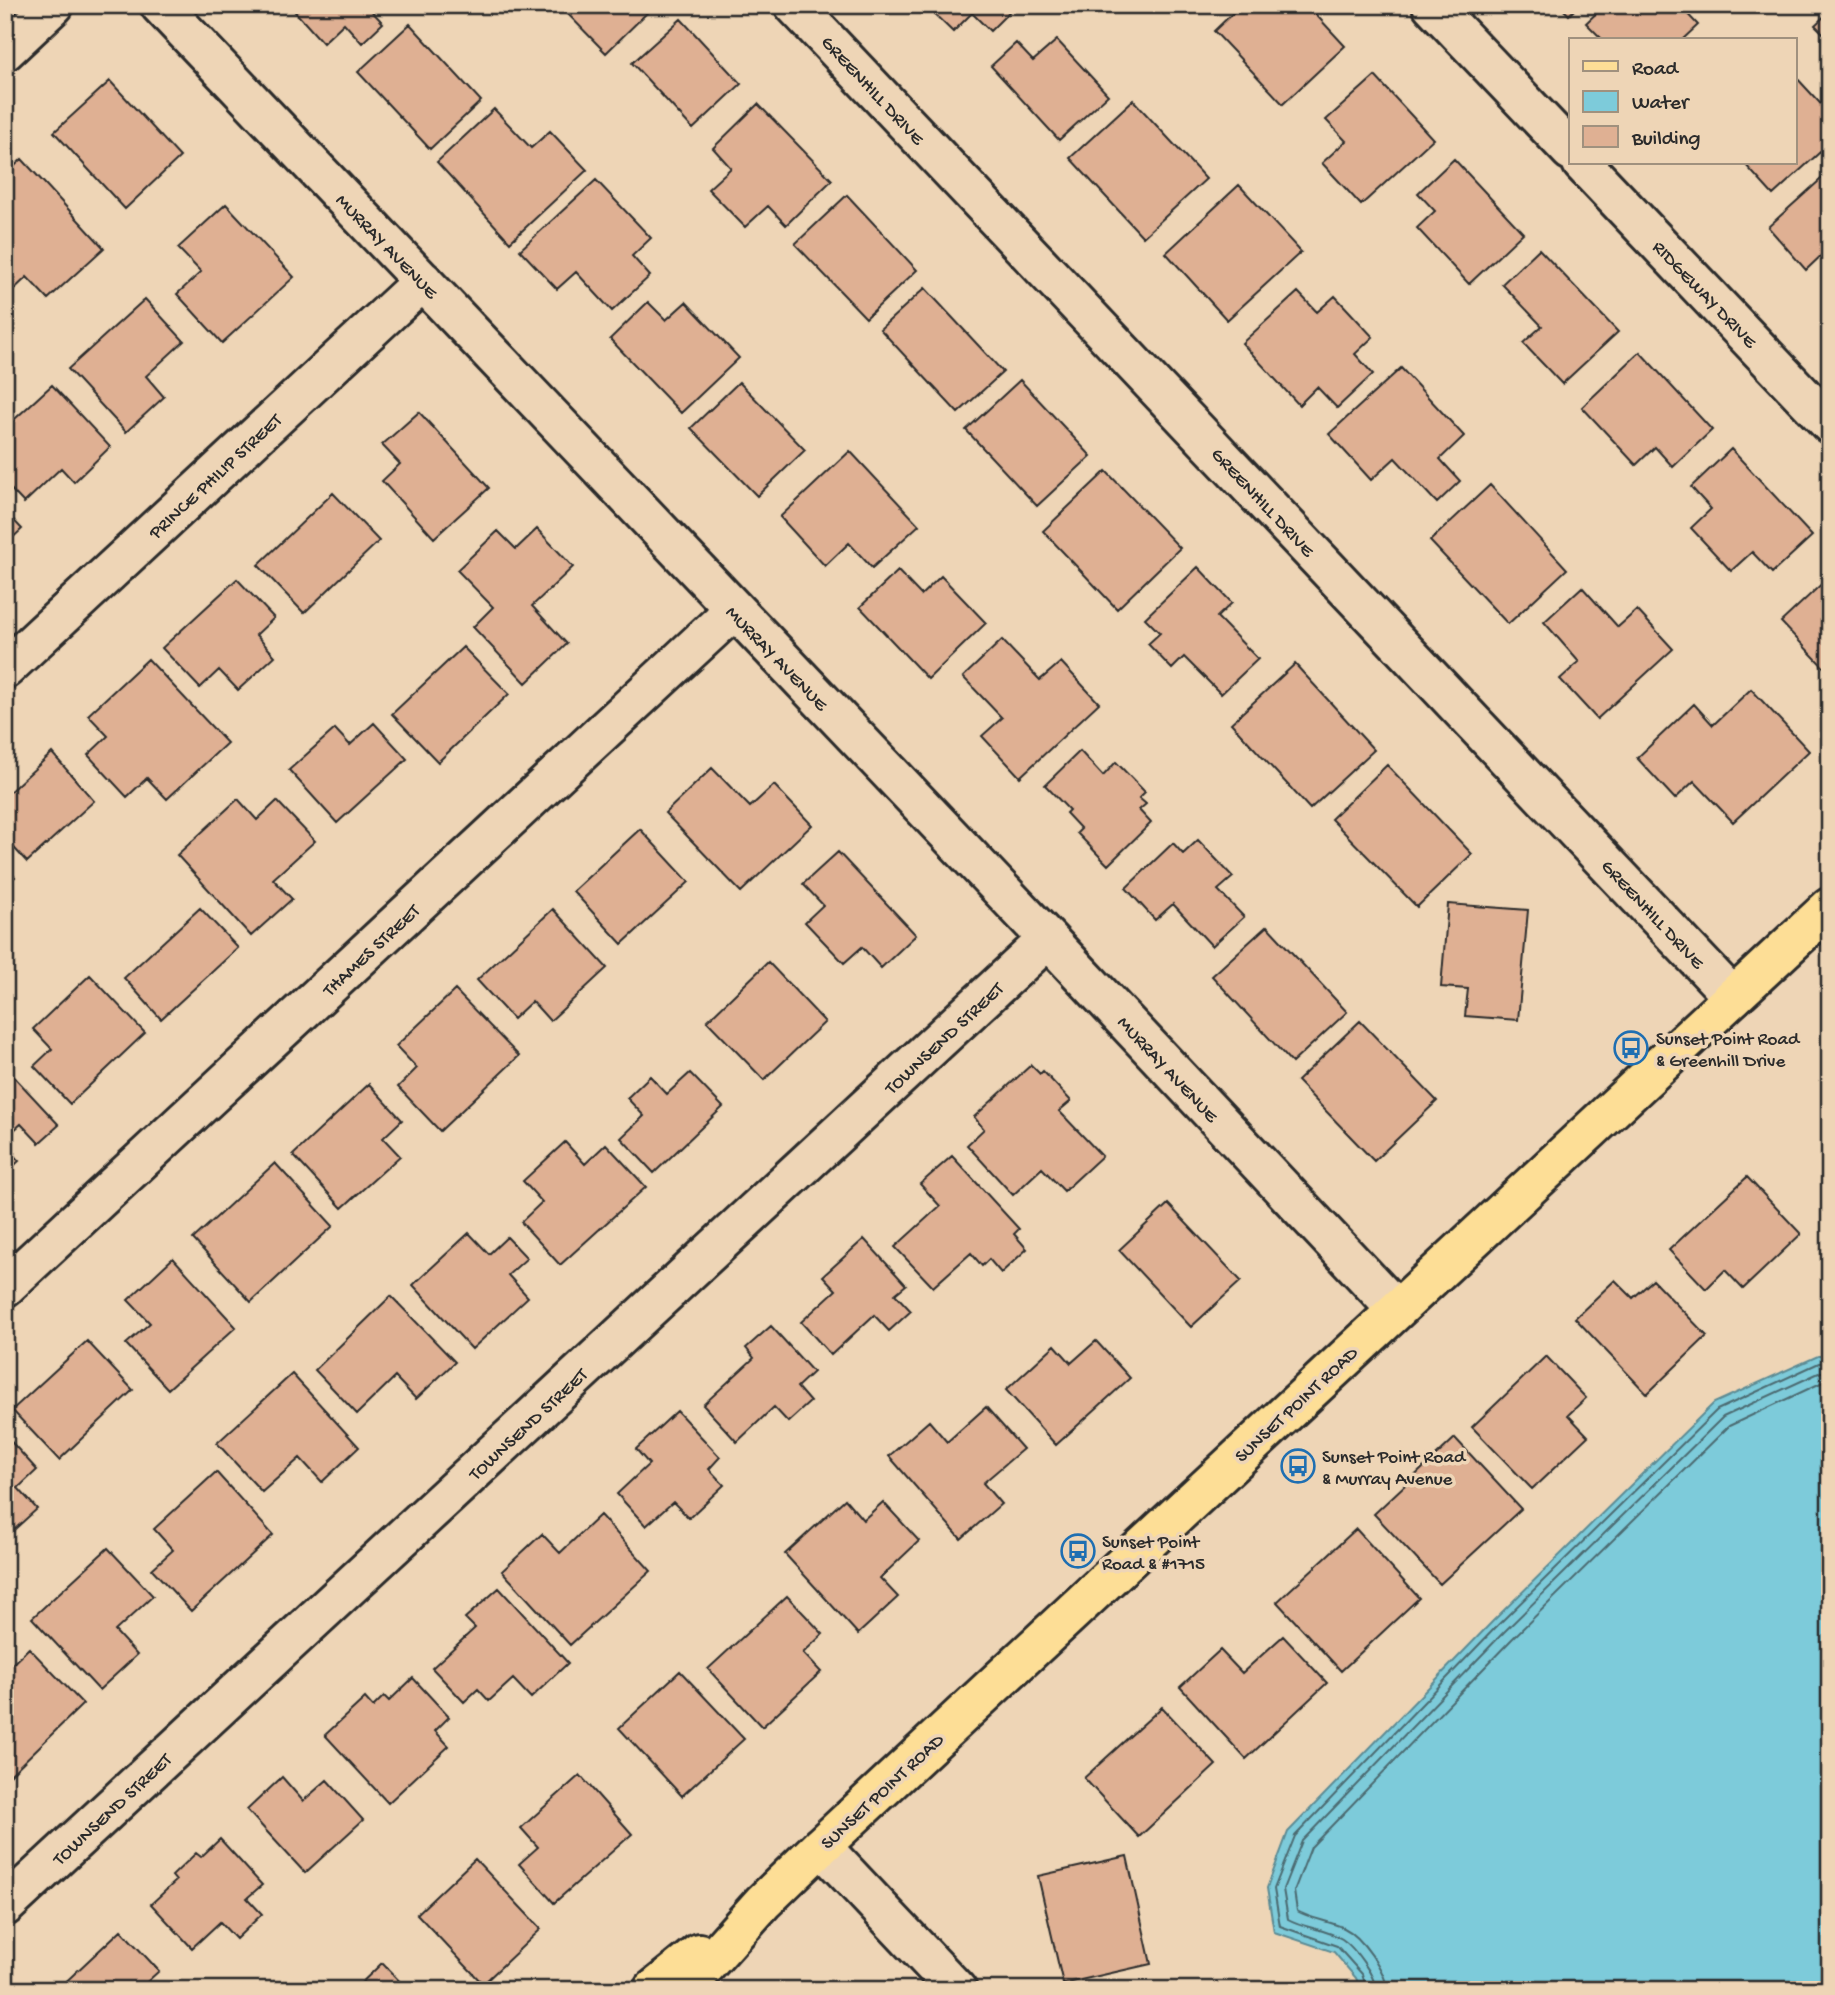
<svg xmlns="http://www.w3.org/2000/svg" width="1835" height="1995" viewBox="0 0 1835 1995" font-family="'Gochi Hand',sans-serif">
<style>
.water{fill:#7dcbda;stroke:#5c8b94;stroke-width:2}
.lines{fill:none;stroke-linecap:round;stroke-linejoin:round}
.shore{stroke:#4c6b71;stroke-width:2}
.building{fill:#dfb093;stroke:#2b2b2b;stroke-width:2}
.minor-casing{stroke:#2b2b2b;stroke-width:44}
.major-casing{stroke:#2b2b2b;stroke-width:44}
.minor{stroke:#eed5b6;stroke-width:38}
.major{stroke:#fdde96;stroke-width:38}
.labels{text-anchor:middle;stroke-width:7;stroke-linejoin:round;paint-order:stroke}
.street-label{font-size:19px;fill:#2b2b2b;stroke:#eed5b6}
.poi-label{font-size:19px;fill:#2b2b2b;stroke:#eed5b6;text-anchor:start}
</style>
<rect width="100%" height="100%" fill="#eed5b6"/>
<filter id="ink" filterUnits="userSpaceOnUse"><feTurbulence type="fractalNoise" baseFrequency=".0143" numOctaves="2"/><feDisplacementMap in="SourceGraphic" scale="14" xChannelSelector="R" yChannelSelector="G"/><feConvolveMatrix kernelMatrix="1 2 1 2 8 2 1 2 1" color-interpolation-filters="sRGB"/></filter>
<g filter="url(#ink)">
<path class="water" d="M1818,1356H1830V1990H1361L1356,1978L1334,1952L1274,1932L1267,1888L1288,1832L1493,1621L1714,1403Z"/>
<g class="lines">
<path class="shore" d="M1367,1990L1362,1974L1337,1946L1280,1926L1274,1889L1295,1836L1498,1625L1717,1410L1819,1363L1830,1362
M1376,1990C1375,1975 1354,1947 1342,1939C1326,1929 1304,1928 1288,1919L1283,1889L1302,1841L1504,1632L1723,1417L1821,1372L1830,1371
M1387,1990C1386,1971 1361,1936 1344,1928C1329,1921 1311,1919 1297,1911L1294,1891L1311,1847L1512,1639L1729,1426L1823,1382H1830"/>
</g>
<path class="building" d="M289,5H366L383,23L362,43L344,23L323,43Z
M559,5H655L606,53Z
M925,5H1002L1009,12L990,31L972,13L953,32Z
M1241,5H1307L1345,46L1283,104L1214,31Z
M1559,5H1579L1569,15Z
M1605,5H1679L1698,25L1682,40H1603L1586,23Z
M1830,11V40L1815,25Z
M681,19L741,84L693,129L632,63Z
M410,24L481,101L430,149L358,72Z
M1057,40L1108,95L1059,140L991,66L1016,43L1033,61Z
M1375,76L1433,139L1361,205L1322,163L1346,141L1326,120Z
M1795,76L1830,114V143L1773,195L1744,163H1795Z
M110,81L180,157L125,209L54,132Z
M1133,100L1206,179L1143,237L1070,158Z
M758,104L832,180L786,225L768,206L745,227L708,189L731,168L713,148Z
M494,109L531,148L550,131L587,170L510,242L437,162Z
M22,159L104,248L48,299L27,277L9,294L5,290V175Z
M1454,159L1523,233L1469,284L1417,228L1435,211L1418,193Z
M1830,171V253L1827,250L1806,270L1768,227Z
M596,180L651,238L632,256L650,276L612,311L576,272L557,289L520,250Z
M1239,185L1301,252L1227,320L1166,253Z
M847,195L917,270L866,318L795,244Z
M226,204L294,277L222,343L177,294L201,272L178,248Z
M1539,249L1618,332L1562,384L1523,343L1542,326L1502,284Z
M925,288L1003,372L958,413L880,329Z
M1298,292L1317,312L1335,296L1373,337L1355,354L1373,374L1337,408L1317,387L1299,405L1242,343Z
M145,299L184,341L146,376L164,397L126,432L68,369Z
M648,302L666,320L686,302L739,358L681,413L610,339Z
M1640,352L1712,430L1673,467L1655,447L1636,465L1582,407Z
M1401,368L1464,436L1440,459L1460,481L1437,503L1395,458L1371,480L1329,434Z
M1020,380L1091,456L1037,506L966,430Z
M739,382L805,450L757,496L691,428Z
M52,385L110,447L74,482L61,468L24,503L5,483V428Z
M419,412L489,488L434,538L382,481L400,464L382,445Z
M1731,449L1812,536L1772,573L1752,552L1731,571L1691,528L1711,509L1691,487Z
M850,451L919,525L872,568L849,543L825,566L780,517Z
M1106,471L1180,548L1117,609L1043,531Z
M1490,485L1567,569L1508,624L1430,541Z
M333,493L379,541L304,613L258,565Z
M5,511L22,529L5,545Z
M537,529L573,567L532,606L567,644L526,683L473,627L493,607L457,570L498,531L516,549Z
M1198,567L1232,603L1217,617L1258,659L1221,694L1184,657L1172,669L1148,644L1160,633L1145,618Z
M898,571L921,595L941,576L986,623L928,679L860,607Z
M1830,576V674L1781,622Z
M237,579L274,618L256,635L275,656L238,690L219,670L200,688L162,648Z
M1582,587L1618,627L1637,610L1673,649L1597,719L1560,679L1579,662L1544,622Z
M1002,640L1040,680L1061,662L1099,703L1020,777L982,736L1002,718L963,677Z
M463,647L509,694L438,762L392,714Z
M148,659L227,743L167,799L147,778L127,797L88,755L108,736L88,715Z
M1295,664L1374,750L1310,809L1231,723Z
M1751,689L1809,751L1733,822L1694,781L1675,799L1637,758L1694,704L1713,725Z
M374,723L407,759L337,823L289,770L335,729L350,745Z
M1080,751L1103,776L1116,762L1145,792L1139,798L1146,804L1139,810L1151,823L1108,865L1077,833L1081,829L1066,813L1069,810L1045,785Z
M52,753L94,801L27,862L5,838V796Z
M1387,765L1472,854L1417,907L1331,819Z
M712,768L750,807L774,785L812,825L741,892L665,813Z
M238,799L257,820L277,801L315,841L273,879L292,899L251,936L177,855Z
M640,829L689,882L622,944L573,891Z
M1198,840L1233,877L1218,890L1244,917L1212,946L1173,904L1155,920L1126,888L1173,843L1183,854Z
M838,852L916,935L881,968L862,947L844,963L805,922L823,905L803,884Z
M5,867L15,877L5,886Z
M1448,904L1528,910L1518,1020L1465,1016L1468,989L1441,987Z
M200,908L238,948L161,1019L124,978Z
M553,909L607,968L550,1021L532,1001L513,1019L477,980Z
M1267,926L1347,1012L1292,1063L1212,976Z
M768,962L825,1022L764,1080L707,1021Z
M90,975L145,1033L70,1104L34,1066L52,1049L33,1029Z
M455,990L519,1056L440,1131L398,1087L417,1068L396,1046Z
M1360,1021L1437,1101L1374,1161L1297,1081Z
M1031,1065L1040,1074L1043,1071L1071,1101L1059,1111L1102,1156L1064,1191L1042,1168L1013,1195L967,1145L984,1129L974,1117Z
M5,1067L59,1125L39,1143L21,1124L5,1138Z
M690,1073L723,1107L654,1173L621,1138L644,1116L627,1098L650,1076L667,1094Z
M369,1084L402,1120L383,1138L400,1156L342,1208L293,1155Z
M565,1142L585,1164L606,1144L646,1187L560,1265L521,1222L542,1202L523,1181Z
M5,1146L19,1161L5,1174Z
M952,1156L1019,1229L1014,1234L1027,1249L1001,1273L989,1259L982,1266L971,1253L933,1287L895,1247L940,1206L920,1184Z
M275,1163L333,1226L251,1302L193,1239Z
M1747,1177L1801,1234L1743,1289L1725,1270L1706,1289L1669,1250Z
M1168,1204L1241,1281L1191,1327L1119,1250Z
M469,1233L489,1254L507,1237L527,1258L508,1275L528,1297L472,1349L413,1285Z
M864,1239L906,1285L895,1294L911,1311L889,1331L874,1315L831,1355L801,1322L836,1290L823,1276Z
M173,1258L236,1327L168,1389L126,1344L150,1323L128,1300Z
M1615,1280L1633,1298L1653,1280L1707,1336L1647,1394L1575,1318Z
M391,1296L455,1362L416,1399L395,1377L357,1414L315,1370Z
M771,1326L813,1372L797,1387L810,1402L788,1422L774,1407L737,1442L703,1405L754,1358L746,1348Z
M87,1341L133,1390L59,1460L12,1410Z
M1096,1341L1130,1378L1056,1445L1006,1390L1055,1345L1071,1363Z
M1546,1356L1586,1398L1568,1415L1588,1436L1532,1489L1472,1427Z
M292,1374L359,1447L322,1482L300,1458L262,1492L217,1443Z
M986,1407L1023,1449L983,1483L1001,1504L961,1539L889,1456L929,1421L947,1442Z
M677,1411L720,1457L709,1469L724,1485L689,1518L673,1502L646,1526L617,1494L649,1464L636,1449Z
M5,1435L37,1470L18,1488L37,1509L5,1538Z
M1455,1438L1521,1509L1440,1584L1374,1514Z
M216,1472L273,1535L191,1611L152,1569L173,1550L154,1529Z
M845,1499L863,1520L883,1502L919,1541L880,1578L898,1597L858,1634L785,1554Z
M600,1515L651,1571L570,1645L502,1571L542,1534L560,1553Z
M1356,1529L1419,1598L1341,1671L1277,1602Z
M108,1548L153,1596L115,1631L137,1655L99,1690L32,1618Z
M499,1588L568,1663L531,1698L513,1679L489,1701L478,1689L464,1702L432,1668L475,1628L465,1618Z
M787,1596L823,1634L803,1653L821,1672L762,1727L708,1669Z
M1283,1636L1327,1683L1246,1759L1180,1687L1220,1650L1242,1673Z
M29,1648L83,1704L10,1775L5,1770V1671Z
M680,1671L744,1739L682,1796L619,1728Z
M413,1678L449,1717L435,1731L449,1746L388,1803L325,1735L365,1698L373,1707L384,1696L389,1701Z
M1162,1707L1216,1765L1139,1837L1084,1778Z
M580,1775L632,1834L554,1903L519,1864L538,1847L521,1828Z
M282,1777L303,1801L327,1780L363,1820L305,1873L247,1810Z
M220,1839L262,1885L247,1898L262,1914L236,1939L220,1922L192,1948L151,1904L176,1881L172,1876L196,1853L201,1857Z
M1127,1856L1151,1964L1063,1984L1038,1876Z
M475,1859L541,1929L483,1984L417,1914Z
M121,1930L159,1971L138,1990H57Z
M382,1963L408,1990H354Z"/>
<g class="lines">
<defs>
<path id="minor" d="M160,5L1048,939L1396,1309
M794,5L1733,997
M1432,5L1571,151
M5,51L54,5
M1582,163L1830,424
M5,669L423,281
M5,1287L734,610
M821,1846L957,1990
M5,1906L1048,939"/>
<path id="major" d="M653,1990L699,1953
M684,1990L763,1902L821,1846L1830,907"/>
</defs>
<use href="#minor" class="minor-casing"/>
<use href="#major" class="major-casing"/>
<use href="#minor" class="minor"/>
<use href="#major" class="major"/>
</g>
</g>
<defs>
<symbol id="bus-ring" viewBox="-11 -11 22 22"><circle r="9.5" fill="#eed5b6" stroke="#1f6fb2" stroke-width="1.5"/><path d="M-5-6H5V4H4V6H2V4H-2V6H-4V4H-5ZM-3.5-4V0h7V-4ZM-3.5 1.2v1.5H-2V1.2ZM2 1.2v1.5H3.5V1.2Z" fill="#1f6fb2"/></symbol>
</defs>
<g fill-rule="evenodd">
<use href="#bus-ring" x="1612" y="1029" width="38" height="38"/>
<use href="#bus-ring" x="1279" y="1447" width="38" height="38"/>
<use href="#bus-ring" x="1059" y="1532" width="38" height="38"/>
</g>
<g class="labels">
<g class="street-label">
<text transform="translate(874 89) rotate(47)" y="7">GREENHILL DRIVE</text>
<text transform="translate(388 245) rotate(46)" y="7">MURRAY AVENUE</text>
<text transform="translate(1706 293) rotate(46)" y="7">RIDGEWAY DRIVE</text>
<text transform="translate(214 475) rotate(-43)" y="7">PRINCE PHILIP STREET</text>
<text transform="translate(1264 501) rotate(47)" y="7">GREENHILL DRIVE</text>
<text transform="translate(778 657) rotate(46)" y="7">MURRAY AVENUE</text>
<text transform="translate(1654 913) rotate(47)" y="7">GREENHILL DRIVE</text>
<text transform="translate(370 949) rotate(-43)" y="7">THAMES STREET</text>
<text transform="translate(943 1037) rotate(-43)" y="7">TOWNSEND STREET</text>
<text transform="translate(1169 1068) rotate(47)" y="7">MURRAY AVENUE</text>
<text transform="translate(1295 1403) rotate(-43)" y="7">SUNSET POINT ROAD</text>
<text transform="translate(527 1423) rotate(-43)" y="7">TOWNSEND STREET</text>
<text transform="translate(881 1790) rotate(-43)" y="7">SUNSET POINT ROAD</text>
<text transform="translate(111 1808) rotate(-43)" y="7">TOWNSEND STREET</text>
</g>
<g class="poi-label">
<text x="1656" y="1044">Sunset Point Road<tspan x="1656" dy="22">&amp; Greenhill Drive</tspan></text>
<text x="1322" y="1462">Sunset Point Road<tspan x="1322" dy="22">&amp; Murray Avenue</tspan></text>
<text x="1102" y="1547">Sunset Point<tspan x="1102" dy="22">Road &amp; #1715</tspan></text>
</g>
</g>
<rect width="1835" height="1995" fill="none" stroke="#eed5b6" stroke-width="28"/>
<rect x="14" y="14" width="1807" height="1967" fill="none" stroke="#2b2b2b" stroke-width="2.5" filter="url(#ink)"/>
<rect x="1569" y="38" width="228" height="126" fill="#eed5b6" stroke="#a0917e" stroke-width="2"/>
<rect x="1583" y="61" width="35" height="10" fill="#fdde96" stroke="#a0917e" stroke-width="2"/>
<text x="1632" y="74" font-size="21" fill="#2b2b2b">Road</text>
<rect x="1583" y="91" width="35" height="21" fill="#7dcbda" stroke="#a0917e" stroke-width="2"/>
<text x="1632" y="108" font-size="21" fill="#2b2b2b">Water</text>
<rect x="1583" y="126" width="35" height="21" fill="#dfb093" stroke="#a0917e" stroke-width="2"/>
<text x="1632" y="144" font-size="21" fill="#2b2b2b">Building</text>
</svg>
